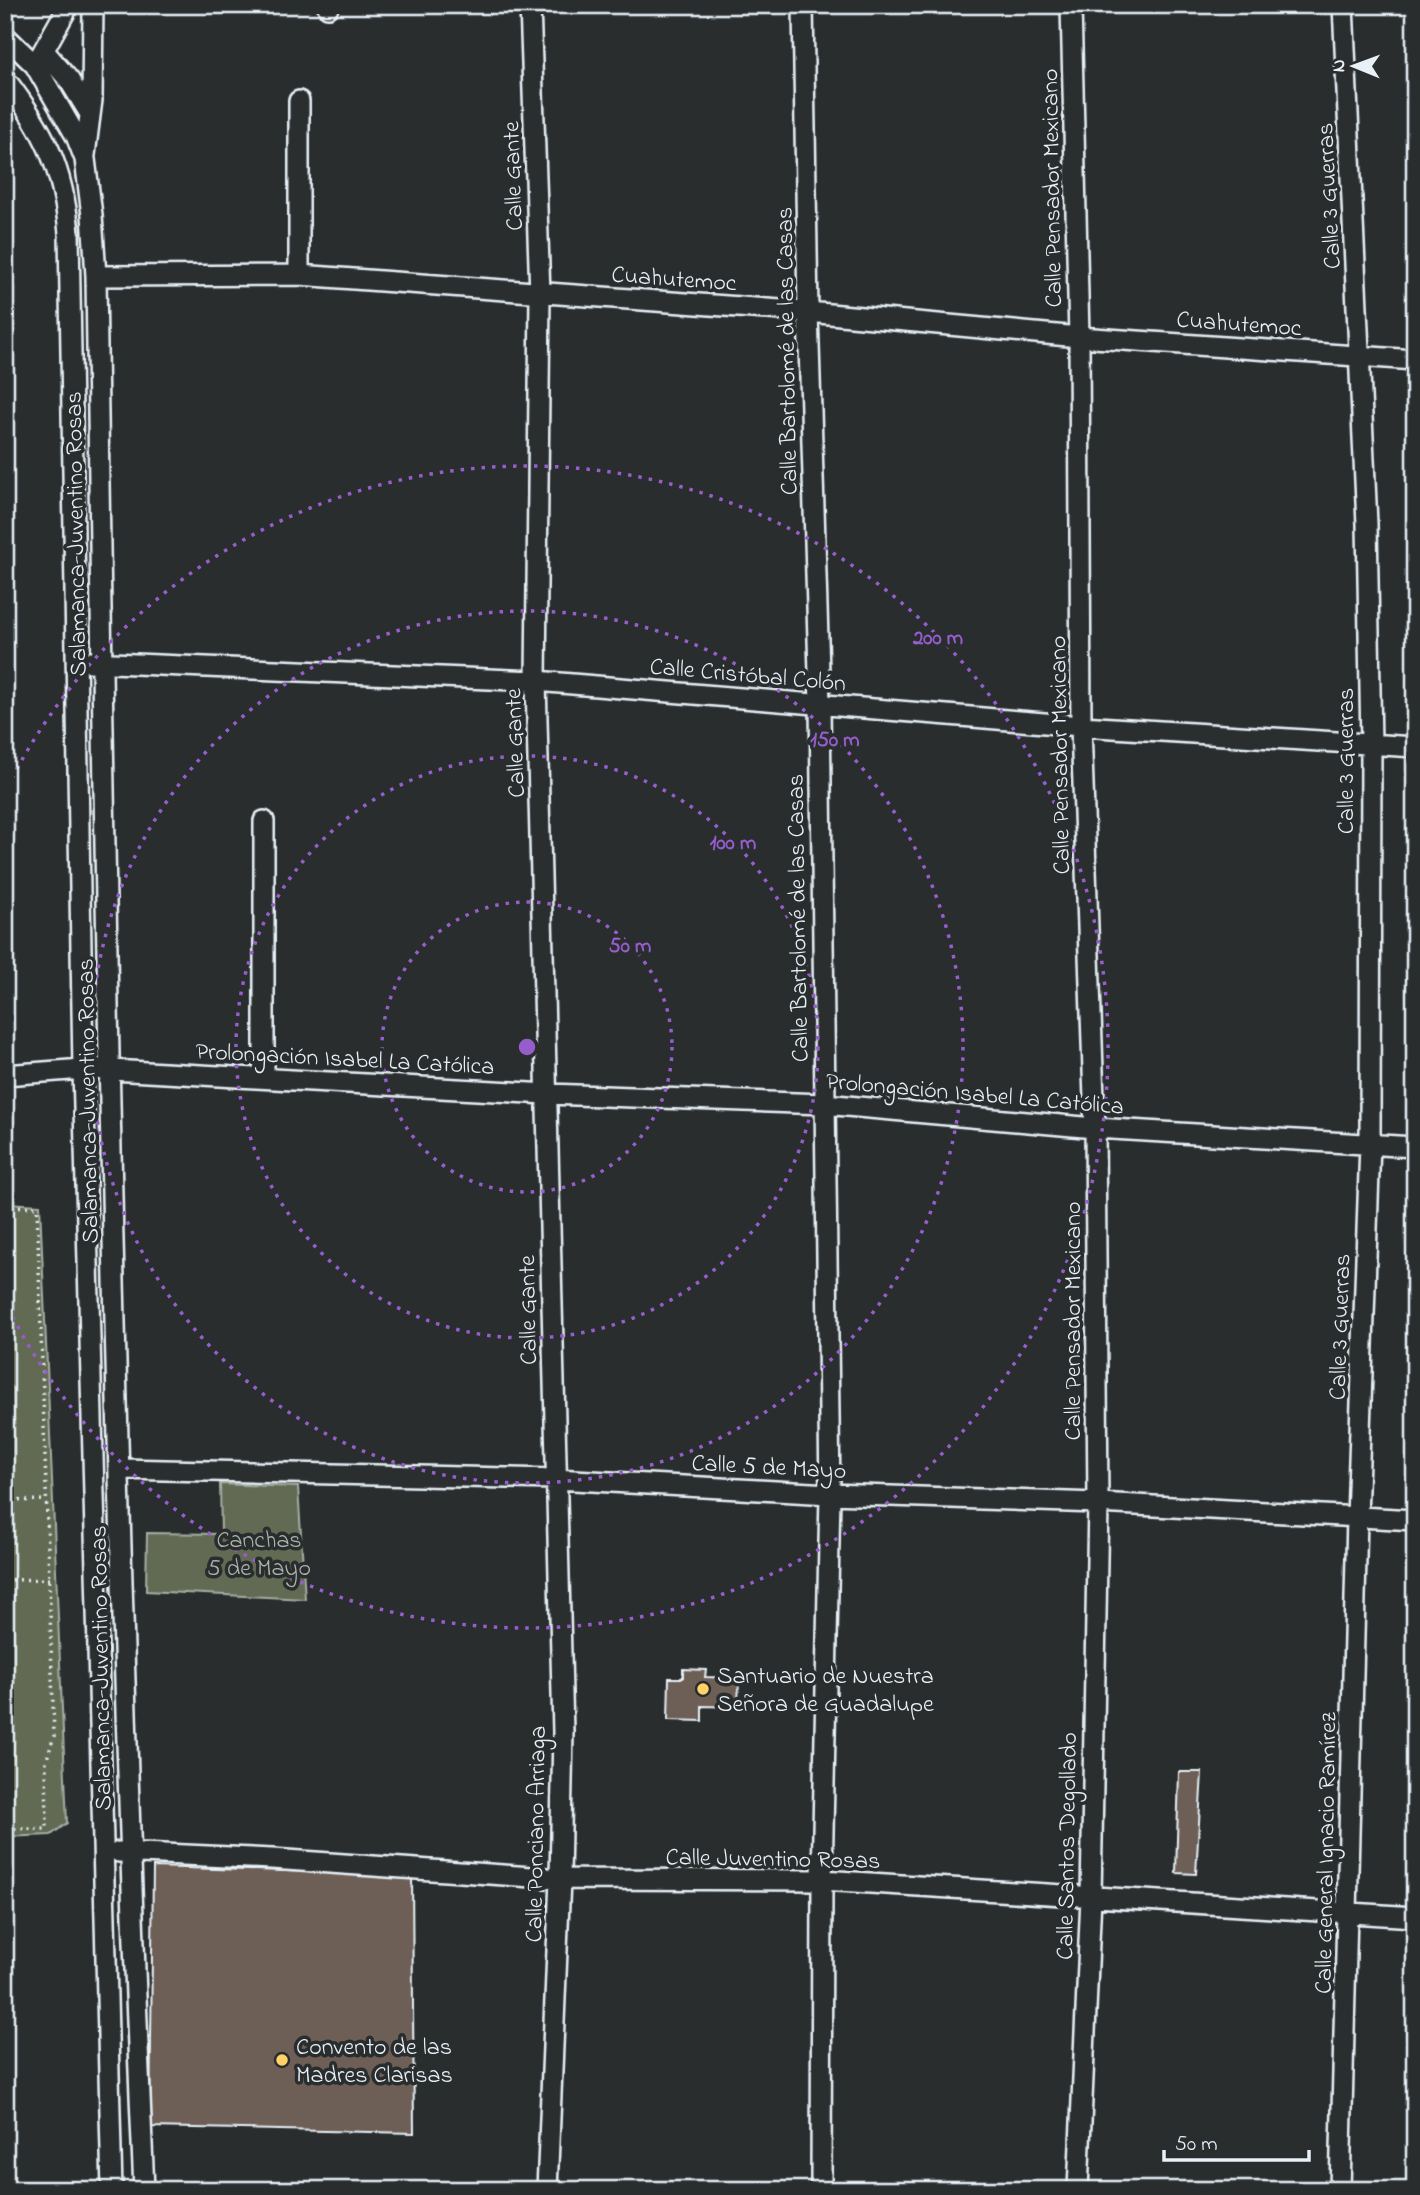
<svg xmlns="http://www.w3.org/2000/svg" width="1420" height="2195" viewBox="0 0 1420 2195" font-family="'Indie Flower',sans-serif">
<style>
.green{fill:#626b52;stroke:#a5aea5;stroke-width:2}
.building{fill:#6e5e56;stroke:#e8f1f8;stroke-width:2}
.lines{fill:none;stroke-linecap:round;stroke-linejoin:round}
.minor-casing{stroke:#e8f1f8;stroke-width:24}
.path{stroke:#e8f1f8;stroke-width:3.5;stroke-dasharray:2 5;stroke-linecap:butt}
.minor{stroke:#2a2d2e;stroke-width:19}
.ring{fill:none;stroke:#965dcd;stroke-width:3.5;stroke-dasharray:3.5 7}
.poi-dot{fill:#ffd166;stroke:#2a2d2e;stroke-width:2.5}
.labels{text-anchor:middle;stroke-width:7;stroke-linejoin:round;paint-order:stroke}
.street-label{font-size:24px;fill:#e8f1f8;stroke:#2a2d2e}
.park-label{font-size:24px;fill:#acb5ad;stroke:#2a2d2e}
.poi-label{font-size:24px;fill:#e8f1f8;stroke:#2a2d2e;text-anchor:start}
.centre{fill:#965dcd;stroke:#2a2d2e;stroke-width:3.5}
.ring-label{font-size:21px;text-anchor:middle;font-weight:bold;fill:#965dcd;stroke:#2a2d2e;stroke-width:7;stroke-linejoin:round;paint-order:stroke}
</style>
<rect width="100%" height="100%" fill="#2a2d2e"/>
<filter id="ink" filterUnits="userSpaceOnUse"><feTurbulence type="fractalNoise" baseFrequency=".0143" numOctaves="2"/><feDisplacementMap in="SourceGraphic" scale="14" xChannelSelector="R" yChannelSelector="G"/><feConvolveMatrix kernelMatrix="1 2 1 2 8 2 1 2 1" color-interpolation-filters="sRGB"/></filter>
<g filter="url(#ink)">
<path class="green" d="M5,1203L40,1205L67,1823L51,1835L5,1837Z
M220,1484L298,1487L305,1599L146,1591L147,1533L221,1534Z"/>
<path class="building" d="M683,1669L706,1670L705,1677L739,1678L738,1707L702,1706V1721L668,1720L669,1678H683Z
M1179,1772H1202L1196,1874L1176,1873Z
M153,1867L412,1875L414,2133L150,2127Z"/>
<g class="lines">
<defs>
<path id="minor" d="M530,5L540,294L536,681L563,1732L560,1879L547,2190
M803,5L808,312L820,705L830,1494L822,1880L821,2190
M1071,5L1079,337L1081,726L1095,1128L1098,1503L1091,1897L1078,2190
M328,7V5
M5,36L35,65L76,136L85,159L92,215L96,276C105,914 116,1552 144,2190
M44,51L69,80L90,114
M37,62L69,5
M5,79C44,130 63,167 69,233L83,1069L112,2190
M299,101V275
M85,155L92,100L93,5
M96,276L299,275L808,312L1079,337L1415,360
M89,662L536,681L1081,726L1415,747
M264,821V1077
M5,1075L83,1069L111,1070L548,1094L824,1104L1095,1128L1415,1147
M120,1469L555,1479L830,1494L1098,1503L1415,1520
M119,1852L272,1859L560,1879L822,1880L1415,1917
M1340,2190L1357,1518L1370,1143L1371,744L1367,524L1343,5"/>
</defs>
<use href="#minor" class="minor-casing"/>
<path class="path" d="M5,1206L37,1207L54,1736L46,1762L47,1829H5
M5,1501L46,1500
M5,1580L49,1579"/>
<use href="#minor" class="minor"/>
</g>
</g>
<g class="ring">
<circle cx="527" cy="1047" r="145"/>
<circle cx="527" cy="1047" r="291"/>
<circle cx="527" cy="1047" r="436"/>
<path d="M7 788A581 581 0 1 1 7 1306"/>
</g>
<g class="poi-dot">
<circle cx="703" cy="1689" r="7"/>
<circle cx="282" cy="2060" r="7"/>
</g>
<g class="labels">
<g class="street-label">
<text transform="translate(512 176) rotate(-92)" y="8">Calle Gante</text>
<text transform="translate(1051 188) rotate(-91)" y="8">Calle Pensador Mexicano</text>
<text transform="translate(1328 196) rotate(-93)" y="8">Calle 3 Guerras</text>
<text transform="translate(674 278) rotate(4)" y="8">Cuahutemoc</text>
<text transform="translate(1239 323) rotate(4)" y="8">Cuahutemoc</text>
<text transform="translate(786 351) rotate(-91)" y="8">Calle Bartolomé de las Casas</text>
<text transform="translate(75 534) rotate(-91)" y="8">Salamanca-Juventino Rosas</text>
<text transform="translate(748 674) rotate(5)" y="8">Calle Cristóbal Colón</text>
<text transform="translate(514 743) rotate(-92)" y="8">Calle Gante</text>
<text transform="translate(1059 755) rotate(-91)" y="8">Calle Pensador Mexicano</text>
<text transform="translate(1345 761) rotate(-90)" y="8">Calle 3 Guerras</text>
<text transform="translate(797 918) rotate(-91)" y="8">Calle Bartolomé de las Casas</text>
<text transform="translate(345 1058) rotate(3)" y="8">Prolongación Isabel La Católica</text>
<text transform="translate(975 1093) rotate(5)" y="8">Prolongación Isabel La Católica</text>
<text transform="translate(87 1101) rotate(-91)" y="8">Salamanca-Juventino Rosas</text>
<text transform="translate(527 1310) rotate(-91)" y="8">Calle Gante</text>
<text transform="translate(1072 1321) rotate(-90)" y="8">Calle Pensador Mexicano</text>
<text transform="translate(1339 1327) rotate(-88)" y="8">Calle 3 Guerras</text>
<text transform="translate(769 1466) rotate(3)" y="8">Calle 5 de Mayo</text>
<text transform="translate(100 1668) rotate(-91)" y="8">Salamanca-Juventino Rosas</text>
<text transform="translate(535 1834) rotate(-89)" y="8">Calle Ponciano Arriaga</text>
<text transform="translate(1066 1846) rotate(-89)" y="8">Calle Santos Degollado</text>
<text transform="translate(1325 1853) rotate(-89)" y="8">Calle General Ignacio Ramírez</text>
<text transform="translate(773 1858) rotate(1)" y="8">Calle Juventino Rosas</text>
</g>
<g class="park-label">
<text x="259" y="1547">Canchas<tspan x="259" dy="28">5 de Mayo</tspan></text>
</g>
<g class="poi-label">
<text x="717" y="1683">Santuario de Nuestra<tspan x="717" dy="28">Señora de Guadalupe</tspan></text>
<text x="296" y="2054">Convento de las<tspan x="296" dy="28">Madres Clarisas</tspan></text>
</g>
</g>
<circle cx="527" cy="1047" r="10" class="centre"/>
<g class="ring-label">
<text x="938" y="644">200 m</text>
<text x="835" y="746">150 m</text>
<text x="733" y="849">100 m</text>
<text x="630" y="952">50 m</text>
</g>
<rect width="1420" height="2195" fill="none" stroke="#2a2d2e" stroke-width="28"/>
<rect x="14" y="14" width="1392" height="2167" fill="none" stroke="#e8f1f8" stroke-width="2.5" filter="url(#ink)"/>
<g transform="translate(1354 66) rotate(271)" stroke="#2a2d2e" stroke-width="5" paint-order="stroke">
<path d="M0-5L12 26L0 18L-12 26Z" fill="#e8f1f8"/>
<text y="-10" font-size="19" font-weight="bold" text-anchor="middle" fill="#e8f1f8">N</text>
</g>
<path d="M1164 2150v10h145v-10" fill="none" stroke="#e8f1f8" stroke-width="3.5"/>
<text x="1175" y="2150" font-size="21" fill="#e8f1f8" stroke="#2a2d2e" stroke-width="5" paint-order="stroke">50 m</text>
</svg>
